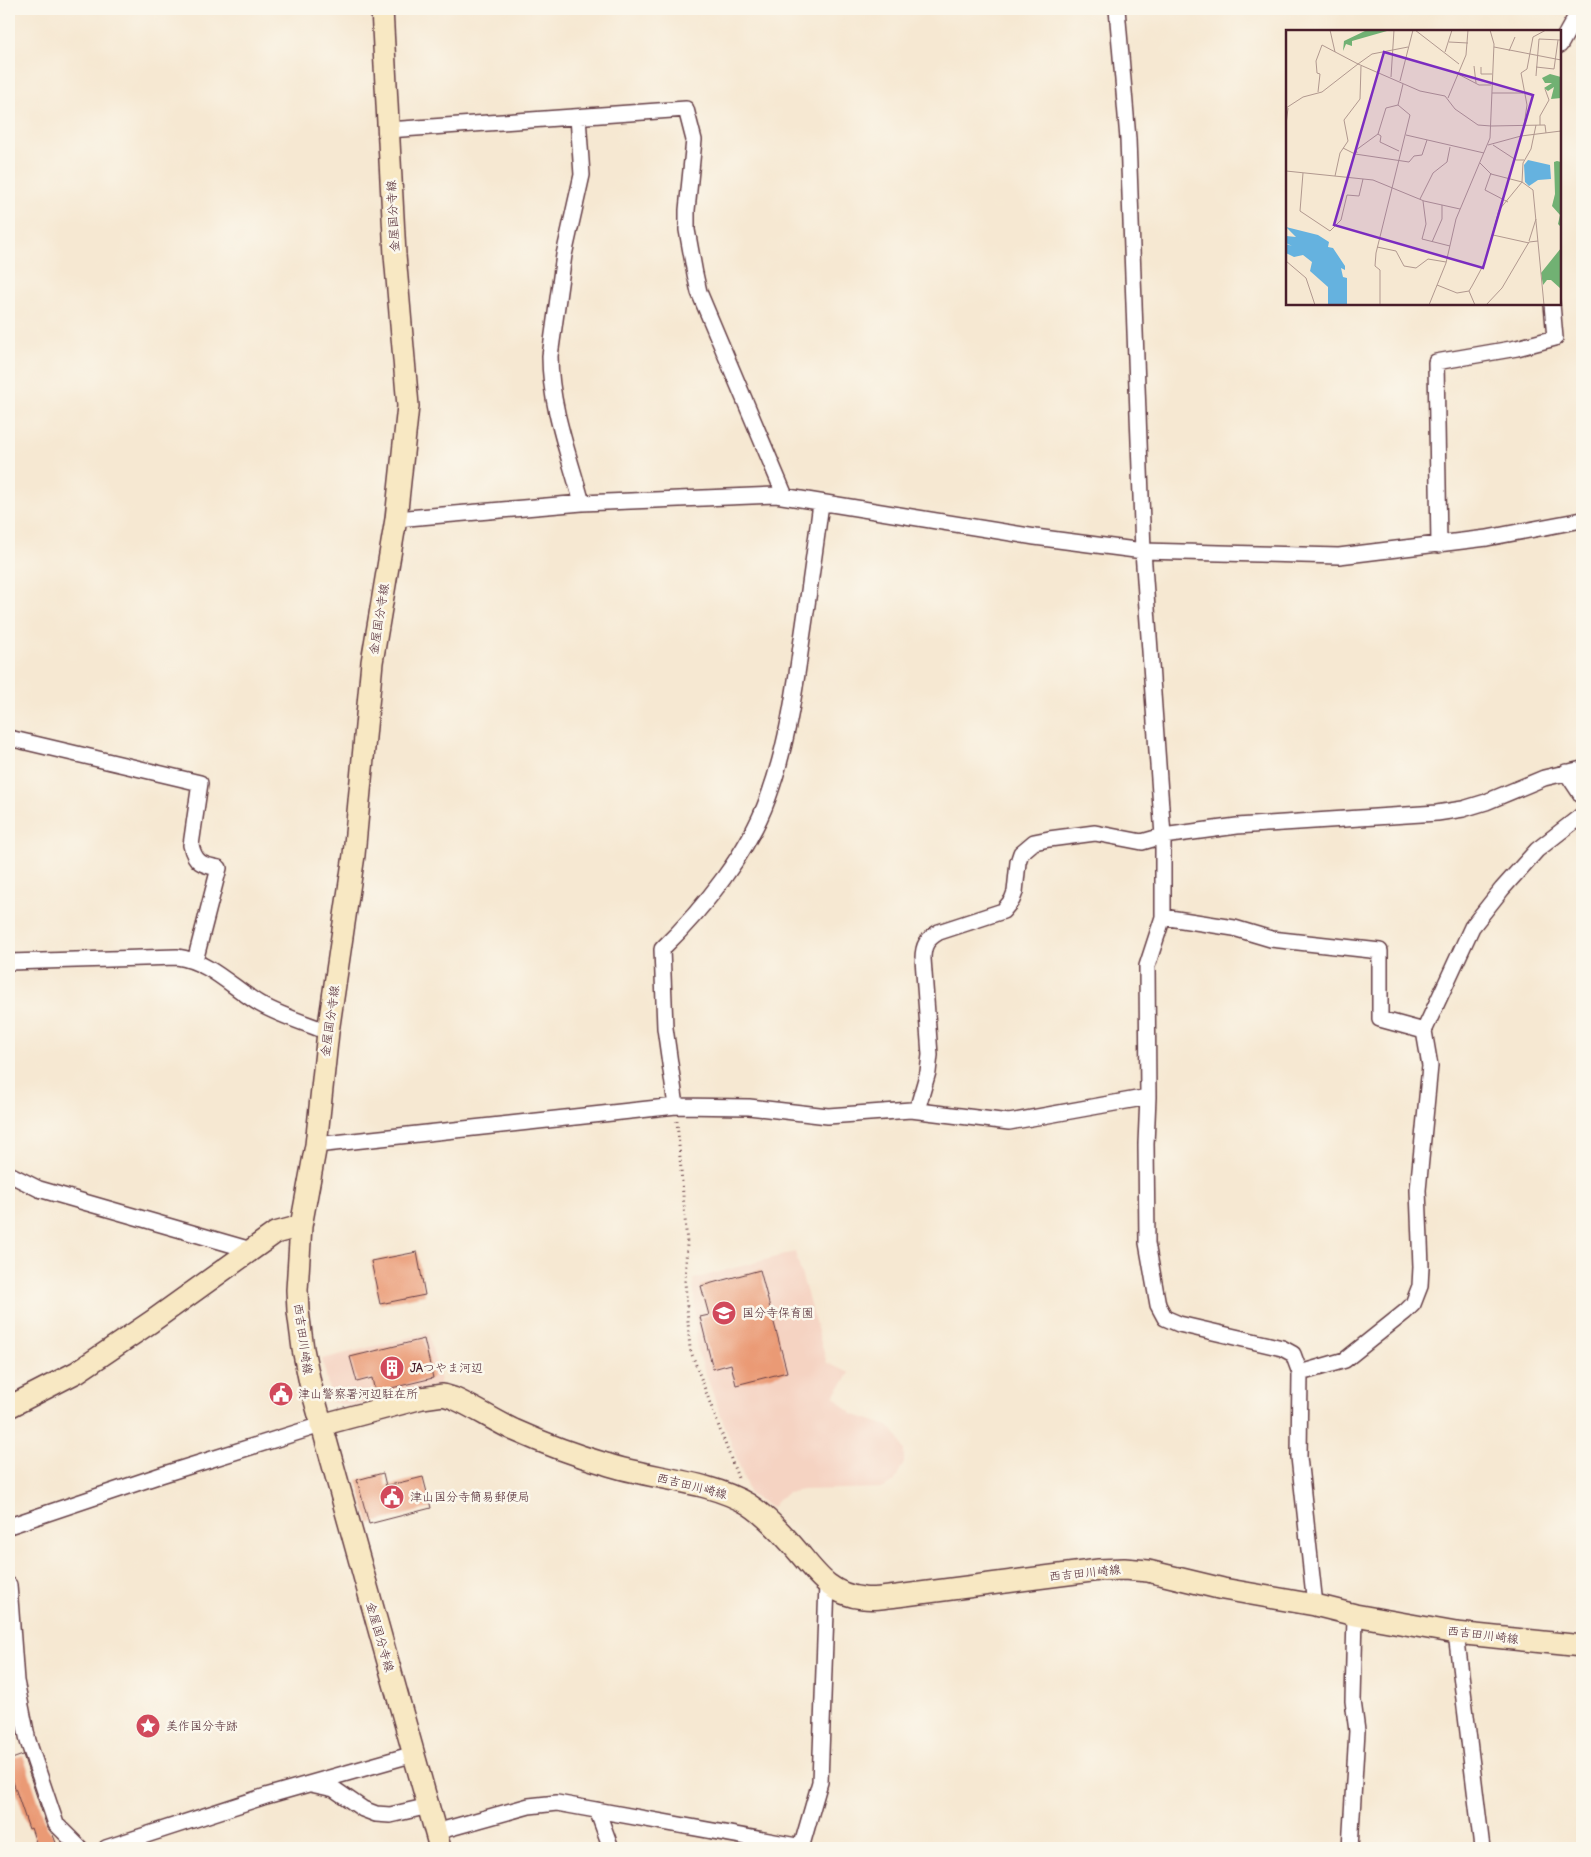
<svg xmlns="http://www.w3.org/2000/svg" width="1591" height="1857" viewBox="0 0 1591 1857" font-family="'Balsamiq Sans','Klee One',sans-serif">
<style>
.built{fill:#f5d3c2}
.building{fill:#ea9a75}
.lines{fill:none;stroke-linecap:round;stroke-linejoin:round}
.street-casing{stroke:#643d44;stroke-width:18}
.secondary-casing{stroke:#643d44;stroke-width:24}
.path{stroke:#643d44;stroke-width:3;stroke-dasharray:1 4;stroke-linecap:butt}
.street{stroke:#fff;stroke-width:15}
.secondary{stroke:#f8e8c3;stroke-width:21}
.labels{text-anchor:middle;stroke-width:5;stroke-linejoin:round;paint-order:stroke}
.street-label{font-size:12px;fill:#4a1f2b;stroke:#fbf7ec}
.poi-label{font-size:12px;fill:#4a1f2b;stroke:#fbf7ec;text-anchor:start}
.inset-road{fill:none;stroke:#b1988f;stroke-width:1}
.view{fill:#7b2cbf;fill-opacity:0.15;stroke:#7b2cbf;stroke-width:2.5}
.inset-edge{fill:none;stroke:#4a1f2b;stroke-width:2.5}
</style>
<rect width="100%" height="100%" fill="#fbf7ec"/>
<filter id="ink" filterUnits="userSpaceOnUse"><feTurbulence type="fractalNoise" baseFrequency=".02" numOctaves="2"/><feDisplacementMap in="SourceGraphic" scale="10" xChannelSelector="R" yChannelSelector="G"/><feConvolveMatrix kernelMatrix="1 2 1 2 8 2 1 2 1" color-interpolation-filters="sRGB"/></filter>
<filter id="wash" filterUnits="userSpaceOnUse"><feTurbulence type="fractalNoise" baseFrequency=".0096" numOctaves="4" result="noise"/><feDisplacementMap in="SourceGraphic" scale="20" xChannelSelector="R" yChannelSelector="G"/><feGaussianBlur stdDeviation="1.12" result="paint"/><feColorMatrix in="noise" values="0 0 0 0 0 0 0 0 0 0 0 0 0 0 0 0 0 1.4 0 .05"/><feComposite in="paint" operator="in"/></filter>
<g filter="url(#wash)">
<rect width="100%" height="100%" fill="#f6e8d2"/>
<path class="built" d="M795,1252L827,1363L850,1373L834,1396L852,1414L888,1426L898,1436L904,1450V1463L894,1482L883,1488L802,1490L788,1493L778,1499L772,1508L750,1495L697,1350L693,1279Z
M428,1333L441,1385L350,1407L332,1402L322,1359Z"/>
<g id="blocks">
<path class="building" d="M417,1252L425,1295L380,1304L371,1261Z
M760,1270L787,1372L736,1385L731,1364L713,1369L700,1317L709,1315L701,1286Z
M424,1339L433,1378L375,1392L372,1378L357,1382L350,1357Z
M383,1473L386,1486L423,1477L431,1508L369,1524L357,1480Z
M23,1755L47,1827L53,1835L58,1848H38L31,1828L29,1829L9,1770V1760Z"/>
</g>
</g>
<g filter="url(#ink)">
<use href="#blocks" fill-opacity="0" stroke="#643d44" stroke-width="1"/>
<g class="lines">
<defs>
<path id="street" d="M1117,9L1128,139L1143,551L1163,836V917L1147,966L1148,1097L1146,1144L1147,1243L1158,1305L1165,1318L1179,1324L1282,1348L1293,1354L1300,1373L1299,1457L1315,1605
M1560,45L1580,9
M578,117L582,175L564,255L550,356C550,406 569,455 582,503
M388,130L686,109L694,140L687,210V230L695,274L699,292L785,496
M396,519L582,503L776,495L1035,537L1143,551L1339,556L1487,538L1582,520
M1439,545L1436,362L1517,348L1555,338L1552,304
M9,738L200,783L191,845C195,863 202,865 219,868L195,961
M1566,772L1582,796
M1163,917L1234,928L1271,939L1380,951V1019L1424,1031
M9,962L177,957C209,961 234,989 260,1004C281,1016 305,1023 328,1032
M676,1106L665,1028L662,949C704,908 748,853 768,798C786,749 794,697 801,646C808,598 815,551 821,503
M917,1110L928,1072L930,1055L923,959C923,945 927,939 939,932L1003,911L1012,900L1015,892L1018,862L1021,853L1034,842L1049,839L1095,833L1142,842L1163,836L1237,826L1437,813L1463,809L1486,802L1544,778L1582,769
M316,1145L676,1106L749,1107L828,1116L911,1110L1009,1122L1148,1097
M9,1174L39,1189L251,1250
M1300,1373L1345,1360L1405,1312L1413,1304L1420,1286L1421,1267L1418,1190L1430,1066L1424,1031L1472,927L1502,889L1537,850L1582,815
M9,1526L161,1475L321,1425
M9,1585L16,1681L28,1741L56,1824L80,1848
M1456,1633L1482,1848
M311,1784L334,1789L363,1809L376,1814L390,1815L429,1806
M597,1810L611,1848
M436,1832L529,1806L557,1803L802,1847
M106,1848L266,1796L414,1754
M801,1848L820,1782L827,1584
M1350,1848L1357,1731L1353,1701L1355,1615"/>
<path id="secondary" d="M382,9L395,255L408,406L396,519L372,662L354,855L328,1032L316,1145L301,1226L297,1290L298,1311L303,1349L310,1383L440,1848
M9,1407L77,1372L151,1322L275,1233L301,1226
M321,1425L422,1398L443,1395L453,1398C474,1407 493,1420 514,1430C543,1443 575,1455 606,1464C651,1479 707,1480 748,1504C768,1517 785,1536 800,1554C818,1576 832,1595 863,1598C874,1600 886,1597 897,1596L1099,1570L1124,1569L1148,1571L1223,1589L1315,1605L1355,1615L1456,1633L1582,1646"/>
</defs>
<use href="#street" class="street-casing"/>
<use href="#secondary" class="secondary-casing"/>
<path class="path" d="M677,1121L687,1243L685,1281L690,1349L738,1478"/>
<use href="#street" class="street"/>
<use href="#secondary" class="secondary"/>
</g>
</g>
<defs>
<symbol id="school-disc" viewBox="-11 -11 22 22"><circle r="9.5" fill="#d1495b" stroke="#fbf7ec"/><path d="M0-5L7-2L0 1L-7-2ZM-4 1L0 2.5L4 1V4Q0 6-4 4Z" fill="#fff"/></symbol>
<symbol id="building-disc" viewBox="-11 -11 22 22"><circle r="9.5" fill="#d1495b" stroke="#fbf7ec"/><path d="M-4-6H4V6H1V3H-1V6H-4ZM-2.5-4.3h1.7v1.8h-1.7ZM.8-4.3h1.7v1.8H.8ZM-2.5-1h1.7V.8h-1.7ZM.8-1h1.7V.8H.8Z" fill="#fff"/></symbol>
<symbol id="civic-disc" viewBox="-11 -11 22 22"><circle r="9.5" fill="#d1495b" stroke="#fbf7ec"/><path d="M-.6-6.5H3V-4.5H.6V-3L4-1V1h2V6H-6V1h2V-1L-.6-3ZM-1.2 2.5V6h2.4V2.5Z" fill="#fff"/></symbol>
<symbol id="sight-disc" viewBox="-11 -11 22 22"><circle r="9.5" fill="#d1495b" stroke="#fbf7ec"/><path d="M0-6L1.8-2.2L6-1.7L2.9 1.2L3.7 5.4L0 3.3L-3.7 5.4L-2.9 1.2L-6-1.7L-1.8-2.2Z" fill="#fff"/></symbol>
</defs>
<g fill-rule="evenodd">
<use href="#school-disc" x="710" y="1299" width="28" height="28"/>
<use href="#building-disc" x="378" y="1354" width="28" height="28"/>
<use href="#civic-disc" x="267" y="1380" width="28" height="28"/>
<use href="#civic-disc" x="378" y="1483" width="28" height="28"/>
<use href="#sight-disc" x="134" y="1712" width="28" height="28"/>
</g>
<g class="labels">
<g class="street-label">
<text transform="translate(393 216) rotate(-93)" y="4">金屋国分寺線</text>
<text transform="translate(379 619) rotate(-81)" y="4">金屋国分寺線</text>
<text transform="translate(330 1021) rotate(-82)" y="4">金屋国分寺線</text>
<text transform="translate(303 1339) rotate(82)" y="4">西吉田川崎線</text>
<text transform="translate(692 1486) rotate(14)" y="4">西吉田川崎線</text>
<text transform="translate(1085 1573) rotate(-6)" y="4">西吉田川崎線</text>
<text transform="translate(1483 1635) rotate(7)" y="4">西吉田川崎線</text>
<text transform="translate(380 1637) rotate(74)" y="4">金屋国分寺線</text>
</g>
<g class="poi-label">
<text x="742" y="1317">国分寺保育園</text>
<text x="410" y="1372">JAつやま河辺</text>
<text x="298" y="1398">津山警察署河辺駐在所</text>
<text x="410" y="1501">津山国分寺簡易郵便局</text>
<text x="166" y="1730">美作国分寺跡</text>
</g>
</g>
<g transform="translate(1286 30)">
<rect width="275" height="275" fill="#f6e8d2"/>
<path d="M81,0L101,1L66,11V16L60,14L57,21L58,11ZM264,44L275,47V68L265,69L268,57L262,61L258,58L266,53H259L256,48ZM271,131L275,132V197L272,194L274,185L266,176L269,164L268,132ZM275,218V259L265,250H261L257,255L255,243Z" fill="#71b173"/>
<path d="M242,130L264,135L265,149L252,150L243,156L239,152L238,135ZM0,197L32,205L43,212L42,217L47,218L59,236V240L55,238L57,247L61,248V275H42V257L24,241L26,232L17,225L8,227L0,223V214L6,216L0,213V206L10,207Z" fill="#65b2df"/>
<path class="inset-road" d="M44,0L49,22M129,0L173,34M163,12L182,13M208,17L275,30M223,21L229,7M159,22L166,0M188,36L190,53M195,37V44H206M250,37L268,39L272,10M172,44L193,55H205M250,46L253,9L275,10M105,47L108,0M114,51L127,0M32,62L34,44L31,43L30,31L36,15L72,34L86,24L122,17M206,63H237M162,68L180,25L182,0M112,75L117,54M0,78L17,67L36,62L72,34L134,61L159,66L169,79L192,95L205,96M0,95L2,78M238,95L241,75L235,43L241,39L247,7L260,0M254,95V86L263,70L259,59M205,96L259,95L260,103M92,104L95,106L94,112L113,121M120,105L198,123M202,115L235,106L275,101M207,115L230,130H238M57,118L69,124L123,132L128,126L136,125L141,110M71,123L70,120L92,104L100,78L112,75M194,133L205,144L236,152L247,160L258,275M0,141L87,150L138,171L174,179M17,143L14,181L44,201L55,190L61,165L73,166L77,149M205,143L199,160L222,172M49,146L54,123L62,111L58,90L74,69L75,36M134,169L147,143L161,132L164,117M137,171L140,194L136,209L164,216M207,205L243,213M243,211L250,189M146,212L156,189V175M91,217L110,221L118,236L130,238L142,229L160,232M0,231L20,248L29,275M151,255L171,263L183,261L186,256L199,232L213,180L236,152L237,133L245,119L250,95M183,261L189,275M94,275V240L89,236L90,223L124,85L112,75M143,275L160,233L170,189L204,108L208,14L204,0M200,275L216,258L243,212L252,211"/>
<path class="view" d="M98,22L247,65L197,238L48,195Z"/>
<rect width="275" height="275" class="inset-edge"/>
</g>
<rect width="1591" height="1857" fill="none" stroke="#fbf7ec" stroke-width="30"/>
</svg>
